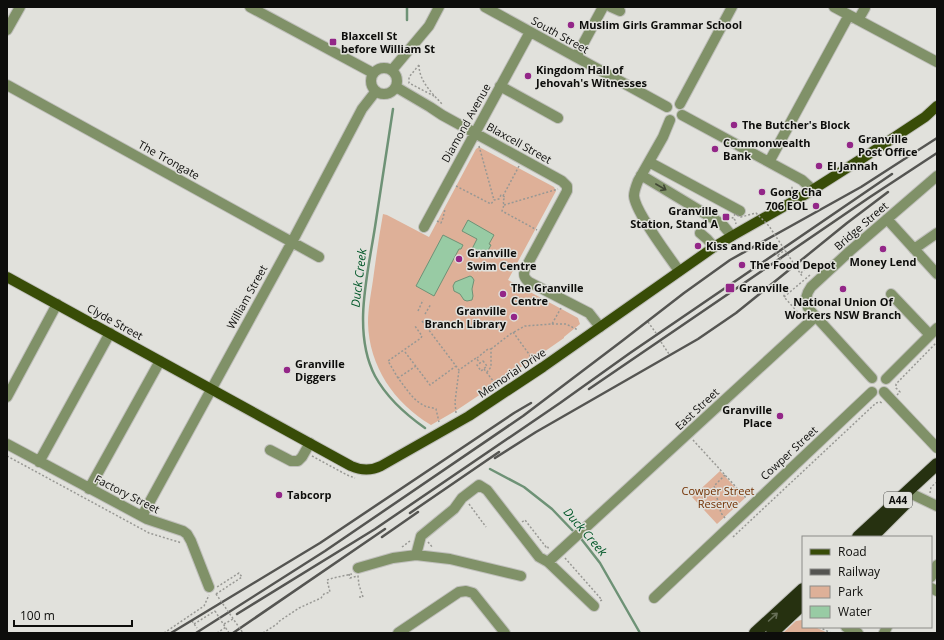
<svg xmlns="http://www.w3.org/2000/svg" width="944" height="640" viewBox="0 0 944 640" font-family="'Open Sans',sans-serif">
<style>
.green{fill:#deb098}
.water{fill:#98cba4;stroke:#6e9276}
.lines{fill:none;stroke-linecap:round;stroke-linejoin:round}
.stream{stroke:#6e9276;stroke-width:2.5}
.minor-casing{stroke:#bfbfbb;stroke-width:12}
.major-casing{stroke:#bfbfbb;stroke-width:12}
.highway-casing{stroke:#bfbfbb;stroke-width:14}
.path{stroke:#989894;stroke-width:1.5;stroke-dasharray:2 2;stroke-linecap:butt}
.minor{stroke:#809168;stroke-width:10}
.major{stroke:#384c07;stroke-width:10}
.highway{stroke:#263110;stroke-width:12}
.rail{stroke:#555552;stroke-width:2.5}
.path-bridge{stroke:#989894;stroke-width:1.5;stroke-dasharray:2 2;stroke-linecap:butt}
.oneway{stroke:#414835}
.oneway2{stroke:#676f57}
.poi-dot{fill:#932688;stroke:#e1e1dc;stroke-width:1.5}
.labels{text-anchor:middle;stroke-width:3;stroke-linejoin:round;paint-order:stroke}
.shield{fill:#e1e1dc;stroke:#4d4d4a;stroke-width:1}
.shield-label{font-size:10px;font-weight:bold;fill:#0d0d0b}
.poi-label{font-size:11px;font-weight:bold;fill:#0d0d0b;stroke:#e1e1dc;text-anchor:start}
.street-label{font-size:11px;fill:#0d0d0b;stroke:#e1e1dc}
.park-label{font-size:11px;fill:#712f00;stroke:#e1e1dc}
.water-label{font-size:12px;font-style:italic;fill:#025829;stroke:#e1e1dc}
</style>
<rect width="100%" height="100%" fill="#e1e1dc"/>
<path class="green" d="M479,147L481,148L554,187L556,191L508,280L578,318L580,324L564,337V338L541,354L539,355L457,410L431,425C394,403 369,366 368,323C368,308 371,294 373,280C376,258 379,236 383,214L387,215L429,237L476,149Z
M720,471L745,498L717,524L692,497Z
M802,620L803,621V627H815L828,633H783L796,621Z"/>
<path class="water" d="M468,220L494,235L489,244L491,245L485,256L472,249L477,239L462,231Z
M443,235L463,245L461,249H459L434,296L416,286Z
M470,276L472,277L474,280L472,289L473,296L472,300L467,301L464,300L460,294L454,291L453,286L455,282Z"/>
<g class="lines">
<path class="stream" d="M407,20V7
M393,109C387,148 381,187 375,227C368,273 352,332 375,376C387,398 405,414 425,428
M490,469L524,487L552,509L575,533
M579,536L600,563L640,633"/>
<defs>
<path id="minor" d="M250,7L373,73
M485,7L667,107
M611,7L620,11
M834,7L937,62
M858,20L865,8
M7,30L20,7
M576,57L603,7
M371 81a13 13 0 1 1 26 0a13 13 0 1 1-26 0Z
M392,70L429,26L439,7
M7,85L319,257
M500,86L558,118
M396,87L430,107L442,115L562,181L567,186V191L525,269C523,275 524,278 529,282L589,313L600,327
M680,104L732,7
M682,115L802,180L813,190
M670,120L663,137L638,181C636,186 634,191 634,196C635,212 669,256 679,271
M649,162L740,211
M769,162L849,15
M641,175L722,224L732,236
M887,219L937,274
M424,227L530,32
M700,233L707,239L714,247
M914,249L937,233
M891,294L930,335
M872,378L808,308L806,298L808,292L811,287L850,251L937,176
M886,379L937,328
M884,392L937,448
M7,397L57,304
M7,444L147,519L183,531L187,534L191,541L209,587
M270,450L291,461H298L302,457L310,443
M39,462L110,333
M89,489L160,361
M914,495L937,506
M142,516L292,242L362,109L376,91
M548,562L815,317
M358,568L393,558L416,555
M521,576L450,559L416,555L421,536L454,509L462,498L479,485L487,490L539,557L548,562L594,606
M931,577L937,565
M931,588L937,591
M654,598L872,392
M846,627L858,633
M398,633L459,592L466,591L473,593L505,633
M884,633L887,627"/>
<path id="major" d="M7,277L351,466C362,471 371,471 381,466L469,416L543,367L714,247L732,236L806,194L869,154L925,117L937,106"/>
<path id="highway" d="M858,537L937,464
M872,537L904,505
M755,633L803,589
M772,633L803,604"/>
</defs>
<use href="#minor" class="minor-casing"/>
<use href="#major" class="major-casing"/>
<use href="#highway" class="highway-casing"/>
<path class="path" d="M419,65C419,81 432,93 442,104
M419,65L409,77V83L434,96
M479,146L494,200
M456,186L491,204L494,200L499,199L501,195L505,197L503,201L504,205L502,211L537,230
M790,192L792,190V185
M503,196L519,166
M504,205L558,189
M734,219L735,220L736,224
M437,221L441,223L443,218L445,209
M840,242L844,244
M772,247L775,245
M778,255L785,250
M785,266L787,263
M801,273L806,268
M785,291L784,294V297L802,317
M784,297L810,275
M418,311L423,300
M425,314L431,304
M422,321L459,370L476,358L480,363
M648,322L656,333
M552,324H566L578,330
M514,332L525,326L552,324L561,308
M661,342L669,354
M491,349L513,332L534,361
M405,352L430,385L456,366
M477,358L488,349H491V367L487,372
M483,361L487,366L481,371L477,365Z
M416,366L398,378C406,388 412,399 423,405C428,408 432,407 436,409L439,422
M484,369L497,386
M398,378L388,361L421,338L422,336L415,326
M897,395L900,392L896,388V384L937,342
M456,413L455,402L459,370
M693,440L747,499
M7,456L149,533L182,543
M312,456L347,475L355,478
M930,493L931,487L937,482
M469,504L486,527
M725,518L721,513L714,486L725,475
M522,522L525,520L546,547L547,546L549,549
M733,537L876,403L880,402L882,403
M428,542L433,548
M402,547L410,541
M565,558L602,600L600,601
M349,574L350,578L358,576L359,585L363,597H359
M216,594L242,577L239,573L217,587
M192,621L197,628
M194,624L215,611
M224,624L233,619
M819,627L831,633
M164,633L204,606L209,595
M217,633L226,627
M263,633L277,624L278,622L299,608L321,598L324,594L330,592L327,580L333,578L352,574"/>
<use href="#minor" class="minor"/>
<use href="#major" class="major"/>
<use href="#highway" class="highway"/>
<path class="rail" d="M589,389L870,197L937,153
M495,458L536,432L698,339L736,313L847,223L888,192
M410,513L499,452
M382,537L418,512
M237,614L375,529L560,403L630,353L892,174
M171,633L320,543L514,413L531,403
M196,633L325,551L523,416L622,341L684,293L730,260L861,187L937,138
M233,633L385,529"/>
<path class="path-bridge" d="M728,216L733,218L735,214L741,217L756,213L769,226L802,276
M770,248L772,247L785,266L782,267
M216,594L243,633
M215,611L229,633"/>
</g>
<defs><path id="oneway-shaft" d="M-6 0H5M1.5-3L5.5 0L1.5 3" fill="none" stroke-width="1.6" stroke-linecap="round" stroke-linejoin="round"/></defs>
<use class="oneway" href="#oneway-shaft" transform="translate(661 187) rotate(30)"/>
<use class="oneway2" href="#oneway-shaft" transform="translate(773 617) rotate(-42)"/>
<g class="poi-dot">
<circle cx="571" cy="25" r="4"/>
<rect x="329" y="38" width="8" height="8" rx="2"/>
<circle cx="528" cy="76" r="4"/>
<circle cx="734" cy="125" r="4"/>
<circle cx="850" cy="145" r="4"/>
<circle cx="715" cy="149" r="4"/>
<circle cx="819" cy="166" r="4"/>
<circle cx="762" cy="192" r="4"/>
<circle cx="816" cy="206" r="4"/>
<rect x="722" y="213" width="8" height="8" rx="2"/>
<circle cx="698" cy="246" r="4"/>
<circle cx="883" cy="249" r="4"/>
<circle cx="459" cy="259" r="4"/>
<circle cx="742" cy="265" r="4"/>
<rect x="725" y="283" width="10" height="10" rx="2"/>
<circle cx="843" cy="289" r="4"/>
<circle cx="503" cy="294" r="4"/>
<circle cx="514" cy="317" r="4"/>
<circle cx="287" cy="370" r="4"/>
<circle cx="780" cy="416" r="4"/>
<circle cx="279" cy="495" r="4"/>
</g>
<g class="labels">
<rect class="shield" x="884" y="492" width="28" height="16" rx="3"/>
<g class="shield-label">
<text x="898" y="504">A44</text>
</g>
<g class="poi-label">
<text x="579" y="29">Muslim Girls Grammar School</text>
<text x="341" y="40">Blaxcell St<tspan x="341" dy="13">before William St</tspan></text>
<text x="536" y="74">Kingdom Hall of<tspan x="536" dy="13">Jehovah's Witnesses</tspan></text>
<text x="742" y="129">The Butcher's Block</text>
<text x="858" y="143">Granville<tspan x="858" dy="13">Post Office</tspan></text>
<text x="723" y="147">Commonwealth<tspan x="723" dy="13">Bank</tspan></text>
<text x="827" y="170">El Jannah</text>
<text x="770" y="196">Gong Cha</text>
<text x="808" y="210" text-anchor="end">706 EOL</text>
<text x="718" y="215" text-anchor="end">Granville<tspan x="718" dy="13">Station, Stand A</tspan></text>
<text x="706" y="250">Kiss and Ride</text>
<text x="467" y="257">Granville<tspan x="467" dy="13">Swim Centre</tspan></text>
<text x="883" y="266" text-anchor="middle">Money Lend</text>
<text x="750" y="269">The Food Depot</text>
<text x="511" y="292">The Granville<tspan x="511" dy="13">Centre</tspan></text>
<text x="739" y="292">Granville</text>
<text x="843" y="306" text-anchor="middle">National Union Of<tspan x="843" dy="13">Workers NSW Branch</tspan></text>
<text x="506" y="315" text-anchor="end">Granville<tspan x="506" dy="13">Branch Library</tspan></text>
<text x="295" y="368">Granville<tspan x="295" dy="13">Diggers</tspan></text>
<text x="772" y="414" text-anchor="end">Granville<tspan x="772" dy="13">Place</tspan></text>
<text x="287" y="499">Tabcorp</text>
</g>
<g class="street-label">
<text transform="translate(560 35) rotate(29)" y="4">South Street</text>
<text transform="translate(466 123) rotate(-61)" y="4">Diamond Avenue</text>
<text transform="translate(519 143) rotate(29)" y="4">Blaxcell Street</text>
<text transform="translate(169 160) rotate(29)" y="4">The Trongate</text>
<text transform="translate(861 226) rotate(-41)" y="4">Bridge Street</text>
<text transform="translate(247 297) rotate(-61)" y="4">William Street</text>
<text transform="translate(115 322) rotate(29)" y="4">Clyde Street</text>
<text transform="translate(512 373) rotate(-34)" y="4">Memorial Drive</text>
<text transform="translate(697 409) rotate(-43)" y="4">East Street</text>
<text transform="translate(789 453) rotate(-43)" y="4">Cowper Street</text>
<text transform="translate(127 494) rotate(27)" y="4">Factory Street</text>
</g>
<g class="park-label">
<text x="718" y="495">Cowper Street<tspan x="718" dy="13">Reserve</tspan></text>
</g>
<g class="water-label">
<text transform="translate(359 278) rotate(-83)" y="4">Duck Creek</text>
<text transform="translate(585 532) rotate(49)" y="4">Duck Creek</text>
</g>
</g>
<rect width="944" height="640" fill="none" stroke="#0d0d0b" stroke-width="16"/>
<rect x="802" y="536" width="130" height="92" fill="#e1e1dc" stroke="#8c8c88"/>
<rect x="810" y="549" width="20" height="6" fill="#384c07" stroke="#8c8c88"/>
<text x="838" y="556" font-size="12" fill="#0d0d0b">Road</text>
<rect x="810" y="569" width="20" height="6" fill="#555552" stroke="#8c8c88"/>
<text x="838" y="576" font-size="12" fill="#0d0d0b">Railway</text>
<rect x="810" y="586" width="20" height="12" fill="#deb098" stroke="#8c8c88"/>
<text x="838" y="596" font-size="12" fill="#0d0d0b">Park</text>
<rect x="810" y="606" width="20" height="12" fill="#98cba4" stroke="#8c8c88"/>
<text x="838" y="616" font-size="12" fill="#0d0d0b">Water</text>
<path d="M14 620v6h118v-6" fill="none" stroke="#0d0d0b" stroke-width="2"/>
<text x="20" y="620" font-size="12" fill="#0d0d0b" stroke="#e1e1dc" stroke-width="3" paint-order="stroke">100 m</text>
</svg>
